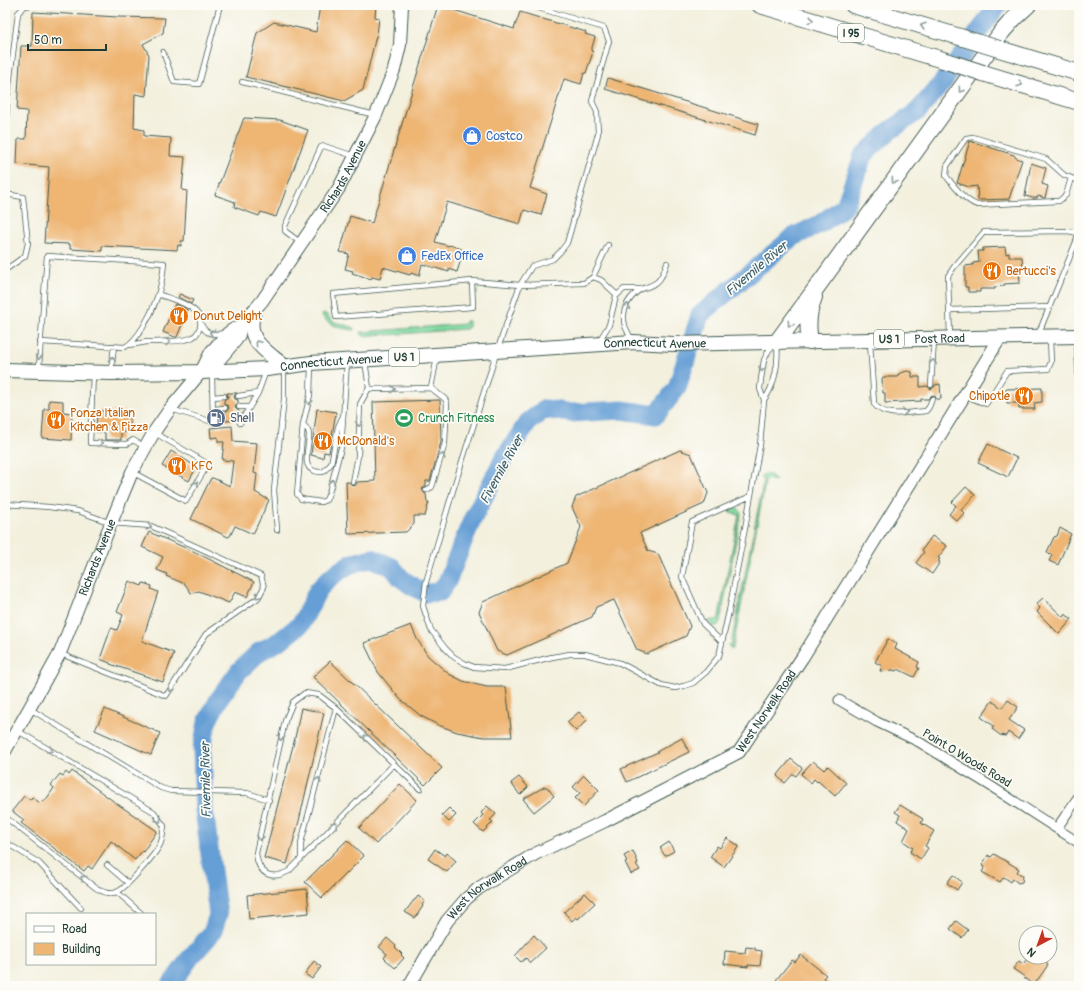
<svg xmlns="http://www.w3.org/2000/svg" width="1084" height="991" viewBox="0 0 1084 991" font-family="Pangolin,sans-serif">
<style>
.green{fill:#7ed89f;stroke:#4e8a6a}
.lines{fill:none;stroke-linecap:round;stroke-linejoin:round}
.river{stroke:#669fd5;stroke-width:19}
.building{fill:#eeb573}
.lane-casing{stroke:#3f584e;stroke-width:6}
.street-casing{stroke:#3f584e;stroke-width:11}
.secondary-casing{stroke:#3f584e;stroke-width:14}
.primary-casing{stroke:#3f584e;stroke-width:16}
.highway-casing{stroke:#3f584e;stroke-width:18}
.lane{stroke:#fff;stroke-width:4.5}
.street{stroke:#fff;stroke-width:9}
.secondary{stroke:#fff;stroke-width:12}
.primary{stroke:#fff;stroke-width:14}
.highway{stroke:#fff;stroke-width:16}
.highway-bridge-casing{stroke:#3f584e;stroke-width:18;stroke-linecap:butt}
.highway-bridge{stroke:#fff;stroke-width:16}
.oneway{stroke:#8f9e9a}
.labels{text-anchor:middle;stroke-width:3.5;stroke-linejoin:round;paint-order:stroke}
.shield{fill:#fdfcf7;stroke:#62766e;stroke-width:1}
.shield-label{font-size:11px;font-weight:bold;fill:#1f3d34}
.shop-label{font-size:12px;fill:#366cbe;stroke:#fdfcf7;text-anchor:start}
.street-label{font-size:12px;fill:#1f3d34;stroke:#fdfcf7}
.food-label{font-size:12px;fill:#c56008;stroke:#fdfcf7;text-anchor:start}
.service-label{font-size:12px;fill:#4e5e75;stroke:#fdfcf7;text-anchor:start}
.leisure-label{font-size:12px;fill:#27864d;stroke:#fdfcf7;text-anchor:start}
.water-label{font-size:13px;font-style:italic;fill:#385f6c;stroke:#fdfcf7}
</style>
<rect width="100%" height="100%" fill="#fdfcf7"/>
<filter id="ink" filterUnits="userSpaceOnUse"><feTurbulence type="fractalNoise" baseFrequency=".025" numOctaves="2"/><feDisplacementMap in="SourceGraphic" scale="8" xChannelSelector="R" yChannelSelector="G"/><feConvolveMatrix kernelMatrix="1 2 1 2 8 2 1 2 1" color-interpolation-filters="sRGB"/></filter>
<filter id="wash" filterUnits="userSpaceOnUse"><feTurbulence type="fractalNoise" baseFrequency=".012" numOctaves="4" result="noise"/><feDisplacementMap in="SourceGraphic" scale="16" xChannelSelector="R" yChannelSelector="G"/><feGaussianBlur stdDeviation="0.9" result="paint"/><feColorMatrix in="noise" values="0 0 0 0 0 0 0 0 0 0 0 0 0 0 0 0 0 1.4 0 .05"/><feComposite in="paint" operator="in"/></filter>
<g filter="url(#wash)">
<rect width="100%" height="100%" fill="#f3f0de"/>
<path class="green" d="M323,313L326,314L334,322L353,327L355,330C342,329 330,326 322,316Z
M465,321H469V327L466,329L388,335L385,334L364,336L361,334V332L465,324Z
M767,473L772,476L776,481L766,479L734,642L733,649L730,648L728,645H731L764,479L761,478L762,475Z
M731,508C737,507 741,509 741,515L720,622L717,626H712L709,624L708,622L711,620H718L739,515L730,512Z"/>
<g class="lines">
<path class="river" d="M170,986L190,958L212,933L218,915L204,810L202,748L207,722L219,699L239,671L259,652L281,640L301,624L318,590L332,576L350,564L372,558L392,567L401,578L412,586L425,593L440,592L447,582L472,520L503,460L528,422L545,409L571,413L622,410L656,415L677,388L700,315L793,237L820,224L845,206L863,156L888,132L918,111L942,83L998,5"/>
</g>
<g id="blocks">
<path class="building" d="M320,5H376L375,17L379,18L377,36H376L363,90L344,101L246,77L257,33L274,22L316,32Z
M438,5L514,29L520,12L586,32L585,34L595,37L591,51L593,52L586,73H584L581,84L564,79L530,188L547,194L541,215L524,210L520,224L447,202L435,242L449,246L450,245L464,250L457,272L449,269V272L422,264L419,276L411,273L410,275L383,267L380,279L372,277L371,279L352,273L353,271L345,269L349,254L340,252L350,216L372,223Z
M33,12L118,17L165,18L163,33L143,44L149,55L146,96L135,94L134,128L144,130V136L171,138L170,156L185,157L182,190L187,191L184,241H181V246L178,245L177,250L102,246V251L70,249V244L44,243L49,167L17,164L18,139H26L27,111L17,110L21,46H32Z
M608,78L758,124L755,135L605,89Z
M244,118L280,120L308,130L276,217L261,212L259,216L234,207L235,202L215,195Z
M970,141L1014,155L1016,158L1022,160L1009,199L978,200L977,186L969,187L957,183Z
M1031,163L1046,168L1042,184L1048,186L1045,198L1038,196L1037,198H1033L1025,196Z
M1005,247L1006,254L1009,253V257H1022L1023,269H1019L1020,283L1004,284V286L995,287V289H980V292H968V287H965V266L973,265V263L979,262L978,251H983V248Z
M180,294L193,300L191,304L178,297Z
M175,304L188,310L177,337H175L163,332Z
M907,371L912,372V377H920V387L927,386L931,389L934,387L935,385L940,384L941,399H936L935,396L932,395L928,399H921V401L885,403V393H883L882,379L883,377H898V374Z
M1042,388V402L1034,403L1035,409H1019V403H1007L1006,389Z
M227,393H237L234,396L235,399L238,400V403L235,407L236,409L239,411V417L237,420L226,421L225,412L227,411L229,408L228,406L224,404V400L228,397Z
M49,400L63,401V412L72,413L71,440L42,438L44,409H49Z
M440,400L441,442L430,481H426V486L422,489L424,493L426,494L427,502H429L425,516H414V524L406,532L348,534L346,482H349L353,486L356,485L357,482L375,481L373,402Z
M317,409L336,412L329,453L324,452L323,458L311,455Z
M97,411L130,412V432H121V440H105V432H96Z
M232,426L233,441L257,443L254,473L257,474L255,492L269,500L253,534L235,526L230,536L228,537L191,519L211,478H213L230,486L233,461L222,460L224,442H218V437L211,438L210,428Z
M988,444L1017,458L1008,477L978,463Z
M680,450L691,454L708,493L704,504L640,533L648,551L658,554L690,626L686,636L647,654L637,650L614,600L596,607L592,617L507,655L497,651L479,612L483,602L567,563L581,527L572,507L576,497Z
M171,451L192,464V465L196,468L189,481L162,466Z
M966,487L975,495L961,510L964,513L957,521L949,514L956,506L952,502Z
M1060,528L1071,534L1058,565L1049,561L1052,555L1047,552L1054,537L1057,536Z
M149,532L195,552L254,582L247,597L235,592L229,603L199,591L191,593L185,584L166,576L167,574L157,570L163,557L142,547Z
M932,536L947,546L938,558L940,559L938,561L940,562L932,574L916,563L924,552L922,550Z
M129,581L142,586L143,583L152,586L151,589L158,592L142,641L174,653L163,682L110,664V663L100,659L111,628L117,630L123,615L117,612Z
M1043,598L1063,617L1065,614L1072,619L1059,634L1037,612L1040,608L1036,604Z
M411,625L417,639L428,656L449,674L463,681L478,685L487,687H506L512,737H484L457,732L438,725L421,716L400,699L378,672L364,643Z
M888,639L897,644L895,649L919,662L917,667L919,668L914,677L898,669L896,671L893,670L880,671L882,666L875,662Z
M330,661L442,768L425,785L313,677Z
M1008,700L1018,707L1009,720L1024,730L1018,739L1008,732L1006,736L1000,735L992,729L994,726L981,717L992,701L1002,708Z
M301,708L324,713L299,821L287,864L264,858L295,738Z
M105,709L160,733L151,755L95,730Z
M579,712L587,720L576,731L567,722Z
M682,738L689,752L627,782L621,769L658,752V751Z
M791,759L802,768L796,776L793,774L785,783L777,776Z
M813,761L824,770L828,766L846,783L835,796L818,781L817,782L814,779L811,783L801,774Z
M72,771L116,803L157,831L143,852L142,851L135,860L111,841L92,869L88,866L84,871L21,823L24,820L12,811L24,796L30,800L32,797L40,803L43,800L45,801L54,788L51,785L60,774L63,776L66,772L69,775Z
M584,775L599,790L584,806L575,798L580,793L573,787Z
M519,777L528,787L520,795L511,783Z
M400,784L417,800L376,844L359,828Z
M544,787H547L554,796L534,812L523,799Z
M900,805L923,819L921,823L934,831L925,846L928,848L921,859L910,852L913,848L903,841L909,829L897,821L900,815L895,812Z
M487,806L496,814L490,820L493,822L483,832L474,824L483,815L481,813Z
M449,808L456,815L449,822L442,815Z
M727,838L739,846L724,867L710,857L717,846L720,848Z
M347,840L364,856L322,898L305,882Z
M669,842L674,851L665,856L660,848Z
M435,849L445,856L447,853L456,861L447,872L428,859Z
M633,851L638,863L636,864L640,870L631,874L625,862L627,861L624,856Z
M994,854L1019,869L1017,872L1023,876L1022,882L1018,883L1013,879L1011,882L1004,877L1000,882L982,872L985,867L982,865L988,855L991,857Z
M953,875L962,882L957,890L947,883Z
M307,889L309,913L249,919L247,895Z
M585,893L595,903L578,919L576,917L572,921L564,912Z
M418,896L425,901L422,905L423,906L415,918L405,912L414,900H415Z
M956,921L968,930L962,938L950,929Z
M534,935L546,948L530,963L526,958L521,962L515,956Z
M387,938L396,946L395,947L402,954L401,955L404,958L395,968L384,958L387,954L379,947Z
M746,947L755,948V950L762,951L760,966L748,965V967L724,964L725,951L745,953Z
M801,955L826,975L823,978L832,986H783L776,980L792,960L795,962Z
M1034,957H1050L1046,963L1048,965L1034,985L1024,978L1025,977L1013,969L1019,961L1023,964L1027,959L1031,962Z
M314,961L321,967L312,979L305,974Z"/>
</g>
</g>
<g filter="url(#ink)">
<use href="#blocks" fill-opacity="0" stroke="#3f584e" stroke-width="1"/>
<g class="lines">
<defs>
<path id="lane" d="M500,5H529L604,28L609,41L592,101L597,112L598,134L567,243L560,252L553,259L532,266L520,285L497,351L454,487L426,582L423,606L431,630L445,648L454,657L464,663L474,667L505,669L552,657L570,654H585L620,663L661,685L675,688L684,686L693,683L706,672L719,656L729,611L746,523L760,445L764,400L760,389L761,379L764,360L769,350L773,346
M163,52L174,82L199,84L220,5
M242,82L375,115
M8,94L18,13L25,6L32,5
M5,131L7,106
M1071,178L1066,195L1059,201L977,205C964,200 954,186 946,176L947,166L966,138L973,137L1046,159L1064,175L1079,181
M5,194L23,197L28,243L25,256L8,268H5
M301,243L285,231V226L321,147L324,146L354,156
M593,277L601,280L617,295
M472,281L473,307L336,317L333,294L472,281L520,285L584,283L593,277L608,245
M641,289C658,284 661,281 667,263
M949,310L1050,307
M201,324C206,335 213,335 225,333
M950,338L948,276L954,267L984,232L1068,231L1078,233L1076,242L1038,335
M1077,338L1079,400
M599,341L609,325L616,296L624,289H641C628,298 621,310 625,326C627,331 630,336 632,341
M870,342L874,404C886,419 909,412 926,411L929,407L932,399
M129,345C135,344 141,343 147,342C159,341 183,343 193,337C197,335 199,330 200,327C205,306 172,300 158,294
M365,361L369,388L372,389L431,388L437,357
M311,365L310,395L303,424L297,494L301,499L321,502L326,500L329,493L341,448L347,362
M39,369C41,332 44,294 47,256L164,263C163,275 161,289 156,300C151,315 138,340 125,347L40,342
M111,372L114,346
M93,374L90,443L127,444L133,440L145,447
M931,385L934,341
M238,396L258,393
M966,396L986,404L1007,371L1048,369L1051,362L1050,339
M213,397L224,396
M764,400C775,385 779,363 777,345
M239,407H249
M171,409L213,422L212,373
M214,409L225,408
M240,423L258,393L266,371
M303,424C306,427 309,431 309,435C309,450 298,473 323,472L331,464L338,427L342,418
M132,472L186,501L208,464L155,433
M353,482L358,456L360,404L369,388
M426,490L432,487L445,443L447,403L445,399L431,388
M5,504L49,507L78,511L111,523L151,526L261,576L264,587L258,598L206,634L166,696L61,654
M277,530L274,490L284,399V368
M722,642L703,624L682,577L692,522L751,496
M30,709L161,788L171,791L247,793L269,800
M394,764L289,871C271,881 258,874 256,853L285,721L293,702L305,693L319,695L336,708L420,789
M5,817L96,888C103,892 109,895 117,892C126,888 159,851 161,842C163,837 163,831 164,826L154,812L18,731
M5,842L39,863L81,908
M301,859V843L336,708
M107,865L128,883
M117,892L142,914"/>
<path id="street" d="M839,700L877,722L919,742L989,785L1079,843
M1057,828L1079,796"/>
<g id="secondary">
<path id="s1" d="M201,372L219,360L236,340L239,335V328L262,301L339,188L376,115L394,70L400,45L402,5"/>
<path id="s2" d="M5,751L29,709L60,653L111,523L132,472L154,432L170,409L201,372L211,352L228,333L234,329L239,328"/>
<path id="s3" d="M409,986L447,921L466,899L479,888L535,854L605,821L739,752L802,658L1000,338"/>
</g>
<g id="primary">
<path d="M254,311C244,340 265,350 284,366"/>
<path id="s4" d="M5,370L111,373L201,372L267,369L311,363L633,342L673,344L1079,336"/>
</g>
<path id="highway" d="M760,5L943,60
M853,5L960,37
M999,49L1079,73
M983,73L1079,102
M810,341C807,326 808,312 814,297
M777,342L1001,33L1016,16L1028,5"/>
</defs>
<use href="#lane" class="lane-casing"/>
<use href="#street" class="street-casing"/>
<use href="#secondary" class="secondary-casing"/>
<use href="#primary" class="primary-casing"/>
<use href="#highway" class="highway-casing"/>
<use href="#lane" class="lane"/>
<use href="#street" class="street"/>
<use href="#secondary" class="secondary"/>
<use href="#primary" class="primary"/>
<use href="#highway" class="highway"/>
<defs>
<path id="highway-bridge" d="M960,37L999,49
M943,60L983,73"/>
</defs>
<use href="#highway-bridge" class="highway-bridge-casing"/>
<use href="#highway-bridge" class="highway-bridge"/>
</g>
<defs><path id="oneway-chevron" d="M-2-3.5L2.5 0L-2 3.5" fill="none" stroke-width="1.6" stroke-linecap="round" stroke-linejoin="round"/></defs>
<g class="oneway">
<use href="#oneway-chevron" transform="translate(811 20) rotate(17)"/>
<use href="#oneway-chevron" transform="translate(923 26) rotate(-163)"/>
<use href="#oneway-chevron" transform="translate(1020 84) rotate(17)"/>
<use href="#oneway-chevron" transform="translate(961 90) rotate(125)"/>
<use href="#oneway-chevron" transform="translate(894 181) rotate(126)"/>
<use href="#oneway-chevron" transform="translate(627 306) rotate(-67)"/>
<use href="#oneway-chevron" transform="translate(790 324) rotate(126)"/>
<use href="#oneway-chevron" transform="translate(212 333) rotate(-166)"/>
<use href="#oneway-chevron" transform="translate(168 342) rotate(-2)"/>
<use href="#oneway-chevron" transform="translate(258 343) rotate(-130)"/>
<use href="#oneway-chevron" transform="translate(39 357) rotate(94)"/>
<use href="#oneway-chevron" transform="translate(112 359) rotate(-84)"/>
<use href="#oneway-chevron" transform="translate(933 362) rotate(-86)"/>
<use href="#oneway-chevron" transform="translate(762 369) rotate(100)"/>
<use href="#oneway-chevron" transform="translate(393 389) rotate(-1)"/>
<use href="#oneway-chevron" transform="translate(309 402) rotate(103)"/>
<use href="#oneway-chevron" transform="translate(905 412) rotate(-4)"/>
<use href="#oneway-chevron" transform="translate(359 424) rotate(92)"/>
<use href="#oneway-chevron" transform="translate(100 443) rotate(1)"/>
<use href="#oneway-chevron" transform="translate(442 456) rotate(-74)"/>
<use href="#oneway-chevron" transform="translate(332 482) rotate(-75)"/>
<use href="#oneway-chevron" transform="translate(196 484) rotate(-59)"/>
<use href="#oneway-chevron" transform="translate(149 527) rotate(13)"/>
<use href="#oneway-chevron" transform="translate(258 596) rotate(126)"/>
<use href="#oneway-chevron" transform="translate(171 689) rotate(123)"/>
<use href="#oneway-chevron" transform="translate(366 737) rotate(-136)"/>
<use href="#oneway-chevron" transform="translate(281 738) rotate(102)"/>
<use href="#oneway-chevron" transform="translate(50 750) rotate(31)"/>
<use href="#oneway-chevron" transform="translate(318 780) rotate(-75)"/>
<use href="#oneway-chevron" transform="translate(159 820) rotate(55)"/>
<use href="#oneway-chevron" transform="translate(335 824) rotate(-46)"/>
<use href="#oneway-chevron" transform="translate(260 838) rotate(103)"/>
<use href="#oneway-chevron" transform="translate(83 878) rotate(-142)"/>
</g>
</g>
<defs>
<symbol id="shop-disc" viewBox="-11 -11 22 22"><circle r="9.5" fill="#3f7fe0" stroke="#fdfcf7"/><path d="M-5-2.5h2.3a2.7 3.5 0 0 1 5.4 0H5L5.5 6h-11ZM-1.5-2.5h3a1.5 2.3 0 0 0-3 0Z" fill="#fff"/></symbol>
<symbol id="restaurant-disc" viewBox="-11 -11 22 22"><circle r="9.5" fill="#e8710a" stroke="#fdfcf7"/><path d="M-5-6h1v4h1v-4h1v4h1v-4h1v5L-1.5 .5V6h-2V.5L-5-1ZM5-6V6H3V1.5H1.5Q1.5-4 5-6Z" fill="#fff"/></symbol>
<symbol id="fuel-disc" viewBox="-11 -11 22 22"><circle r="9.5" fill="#5c6f8a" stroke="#fdfcf7"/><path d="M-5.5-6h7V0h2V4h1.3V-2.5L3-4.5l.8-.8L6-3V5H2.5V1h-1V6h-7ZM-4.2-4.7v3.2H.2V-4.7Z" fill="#fff"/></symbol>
<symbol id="stadium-disc" viewBox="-11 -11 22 22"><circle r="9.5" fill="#2e9e5b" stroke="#fdfcf7"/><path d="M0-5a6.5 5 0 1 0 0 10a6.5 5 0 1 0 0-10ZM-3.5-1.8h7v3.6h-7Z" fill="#fff"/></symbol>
</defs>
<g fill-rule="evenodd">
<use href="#shop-disc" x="461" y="125" width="22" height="22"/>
<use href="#shop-disc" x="396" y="245" width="22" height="22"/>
<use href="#restaurant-disc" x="981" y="260" width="22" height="22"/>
<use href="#restaurant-disc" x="168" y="305" width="22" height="22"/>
<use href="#restaurant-disc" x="1013" y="385" width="22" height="22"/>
<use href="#fuel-disc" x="205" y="407" width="22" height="22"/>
<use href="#stadium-disc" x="393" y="407" width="22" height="22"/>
<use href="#restaurant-disc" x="45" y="409" width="22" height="22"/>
<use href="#restaurant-disc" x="312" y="430" width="22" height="22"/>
<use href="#restaurant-disc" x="166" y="455" width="22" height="22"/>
</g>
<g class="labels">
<g class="shield">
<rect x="838" y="24" width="26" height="18" rx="3"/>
<rect x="874" y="330" width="30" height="18" rx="3"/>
<rect x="389" y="348" width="30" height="18" rx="3"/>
</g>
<g class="shield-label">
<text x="851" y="37">I 95</text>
<text x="889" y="343">US 1</text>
<text x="404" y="361">US 1</text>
</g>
<g class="shop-label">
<text x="486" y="140">Costco</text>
<text x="421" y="260">FedEx Office</text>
</g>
<g class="street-label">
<text dy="4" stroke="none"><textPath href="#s1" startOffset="245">Richards Avenue</textPath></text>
<text dy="4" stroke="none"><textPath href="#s4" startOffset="936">Post Road</textPath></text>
<text dy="4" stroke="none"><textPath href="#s4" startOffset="651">Connecticut Avenue</textPath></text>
<text dy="4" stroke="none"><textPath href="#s4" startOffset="327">Connecticut Avenue</textPath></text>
<text dy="4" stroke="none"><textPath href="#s2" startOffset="215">Richards Avenue</textPath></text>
<text dy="4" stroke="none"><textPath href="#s3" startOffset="464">West Norwalk Road</textPath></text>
<text transform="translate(967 758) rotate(31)" y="4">Point O Woods Road</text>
<text dy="4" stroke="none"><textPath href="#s3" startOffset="128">West Norwalk Road</textPath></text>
</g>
<g class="food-label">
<text x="1006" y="275">Bertucci's</text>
<text x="193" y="320">Donut Delight</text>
<text x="1010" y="400" text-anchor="end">Chipotle</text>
<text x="70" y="417">Ponza Italian<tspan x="70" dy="14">Kitchen &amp; Pizza</tspan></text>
<text x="337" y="445">McDonald's</text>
<text x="191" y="470">KFC</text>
</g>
<g class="service-label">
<text x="230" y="422">Shell</text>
</g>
<g class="leisure-label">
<text x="418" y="422">Crunch Fitness</text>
</g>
<g class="water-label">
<text transform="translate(756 268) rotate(-40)" y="5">Fivemile River</text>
<text transform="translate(501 469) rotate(-61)" y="5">Fivemile River</text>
<text transform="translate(205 780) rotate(-91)" y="5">Fivemile River</text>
</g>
</g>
<rect width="1084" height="991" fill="none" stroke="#fdfcf7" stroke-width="20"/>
<rect x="26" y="913" width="130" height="52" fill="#fdfcf7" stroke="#a4b0a9"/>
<rect x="34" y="926" width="20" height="6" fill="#ffffff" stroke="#a4b0a9"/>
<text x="62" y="933" font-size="12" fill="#1f3d34">Road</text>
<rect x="34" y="943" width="20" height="12" fill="#eeb573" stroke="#a4b0a9"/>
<text x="62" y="953" font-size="12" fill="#1f3d34">Building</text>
<g transform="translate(1038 945) rotate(221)"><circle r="19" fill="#fdfcf7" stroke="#a4b0a9"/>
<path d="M0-3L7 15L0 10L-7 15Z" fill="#c8321e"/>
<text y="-6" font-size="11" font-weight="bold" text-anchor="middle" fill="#1f3d34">N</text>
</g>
<path d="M28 44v6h78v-6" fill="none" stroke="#1f3d34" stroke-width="2"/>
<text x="34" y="44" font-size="12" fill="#1f3d34" stroke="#fdfcf7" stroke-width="3" paint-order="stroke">50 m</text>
</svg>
